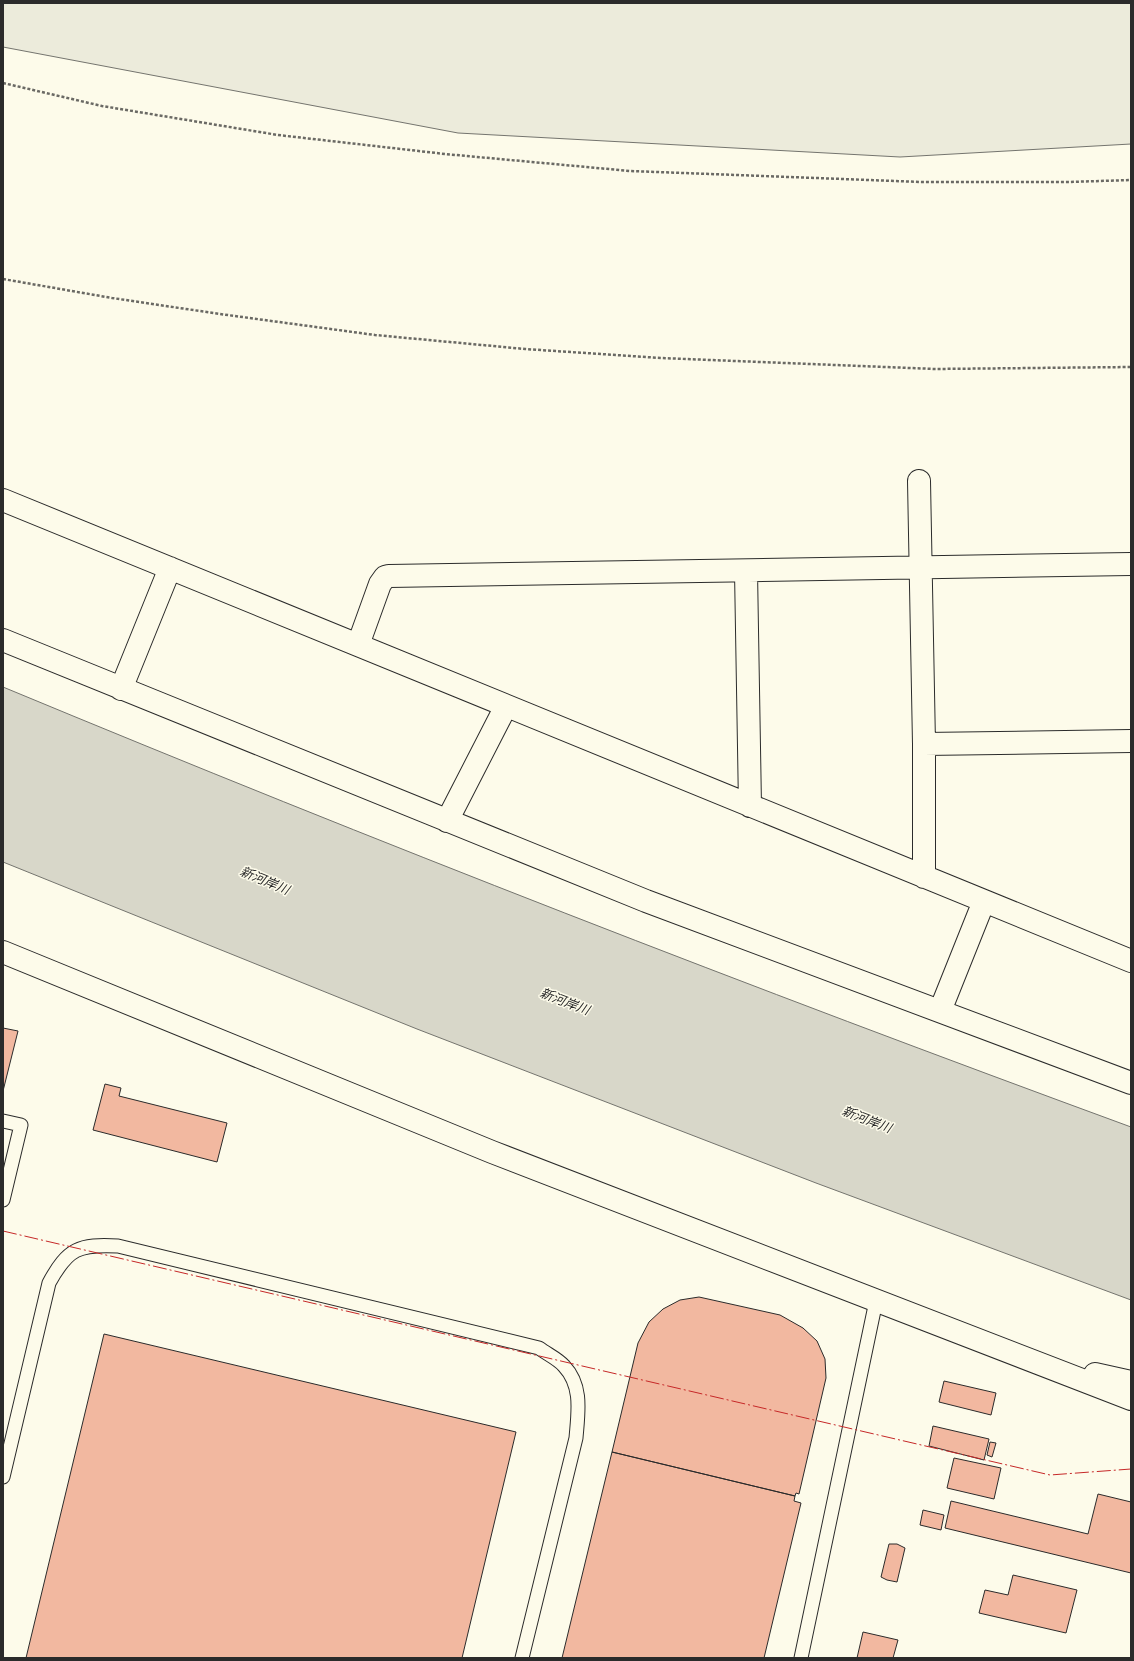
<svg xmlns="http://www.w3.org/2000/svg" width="1134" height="1661" viewBox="0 0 1134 1661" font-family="Karla,'Noto Sans JP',sans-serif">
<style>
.green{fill:#ecebdb;stroke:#74746e}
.water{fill:#d8d7c9;stroke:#74746e}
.building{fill:#f2b8a0;stroke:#2b2b2b}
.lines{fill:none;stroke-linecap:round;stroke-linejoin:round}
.service-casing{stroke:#2b2b2b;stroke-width:15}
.minor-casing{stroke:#2b2b2b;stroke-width:24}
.tertiary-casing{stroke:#2b2b2b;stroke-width:24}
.path{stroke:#6a6964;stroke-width:2.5;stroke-dasharray:3 2;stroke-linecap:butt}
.service{stroke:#fdfbea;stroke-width:13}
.minor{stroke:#fdfbea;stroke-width:22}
.tertiary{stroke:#fdfbea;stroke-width:22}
.power{stroke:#c62828;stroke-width:1;stroke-dasharray:14 3 2 3;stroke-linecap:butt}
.labels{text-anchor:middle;stroke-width:3;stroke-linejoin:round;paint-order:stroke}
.water-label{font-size:13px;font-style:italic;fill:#2b2b2b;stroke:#fdfbea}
</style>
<rect width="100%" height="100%" fill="#fdfbea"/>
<path class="green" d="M3,3H1131V144L900,157L458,133L3,47Z"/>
<path class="water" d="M3,687C376,842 752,988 1131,1127V1300L816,1183L417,1029L3,862Z"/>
<path class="building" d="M3,1028L18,1031L3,1091Z
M105,1084L121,1088L119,1096L227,1123L217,1162L93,1130Z
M699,1297L780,1315L803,1328L817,1341L825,1359L826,1378L799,1494L796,1493L795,1496L612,1452L638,1343L649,1322L663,1309L680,1300Z
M104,1334L516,1432L462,1658H26Z
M944,1381L996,1393L991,1415L939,1402Z
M933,1426L989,1439L984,1460L929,1446Z
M990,1442L996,1443L992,1457L987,1455Z
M612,1452L795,1496L794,1501L801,1503L764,1658H562Z
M954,1458L1001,1468L994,1499L947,1488Z
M1098,1494L1131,1502V1573L945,1528L951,1501L1088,1534Z
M923,1510L944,1515L941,1530L920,1525Z
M889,1544H897L905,1548L897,1582L887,1580L881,1577Z
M1013,1575L1077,1590L1066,1633L979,1613L985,1590L1008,1595Z
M863,1632L898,1640L893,1658H857Z"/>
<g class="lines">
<defs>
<path id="service" d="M3,1121L21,1125L3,1200
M3,1477L49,1283C68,1248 79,1244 118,1246L539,1348C547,1354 558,1359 564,1366C583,1386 578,1413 576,1438L522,1658
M801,1658L876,1301"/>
<path id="minor" d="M919,481L924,744V877
M3,500L1131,961
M746,571L750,806
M3,640L646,901L1131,1083
M358,645L380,584L385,577L389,576L1131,564
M121,689L170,568
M924,744L1131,741
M447,821L506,706
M940,1011L984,901"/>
<path id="tertiary" d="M3,952L492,1152L1131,1399
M1095,1374L1131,1382"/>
</defs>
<use href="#service" class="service-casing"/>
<use href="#minor" class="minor-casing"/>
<use href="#tertiary" class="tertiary-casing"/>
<path class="path" d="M3,83L102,106L278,135L445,154L630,171L922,182H1069L1131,180
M3,279L112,298L220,314L375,335L525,349L661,358L935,369L1131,367"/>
<use href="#service" class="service"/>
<use href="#minor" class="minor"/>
<use href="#tertiary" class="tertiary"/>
<path class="power" d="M3,1231L1050,1475L1131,1469"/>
</g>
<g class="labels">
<g class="water-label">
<text transform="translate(265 880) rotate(23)" y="5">新河岸川</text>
<text transform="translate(565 1001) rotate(21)" y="5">新河岸川</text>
<text transform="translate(867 1119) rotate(21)" y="5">新河岸川</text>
</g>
</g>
<rect width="1134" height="1661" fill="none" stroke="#2b2b2b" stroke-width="8"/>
</svg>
